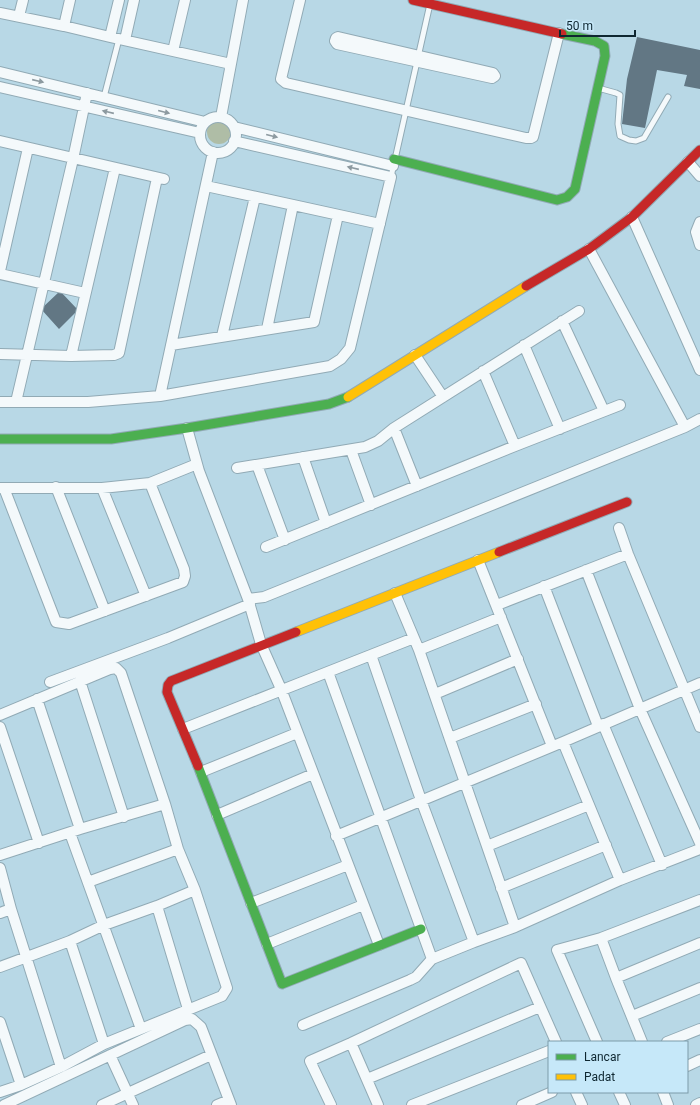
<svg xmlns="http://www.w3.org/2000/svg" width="700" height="1105" viewBox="0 0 700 1105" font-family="Roboto,sans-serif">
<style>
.green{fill:#afbda6}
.building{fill:#627784}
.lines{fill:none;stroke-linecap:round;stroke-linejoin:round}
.lane-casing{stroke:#91aab5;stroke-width:7}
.street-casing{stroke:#91aab5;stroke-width:12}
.fast-casing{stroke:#91aab5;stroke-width:11}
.slow-casing{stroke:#91aab5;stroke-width:11}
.jam-casing{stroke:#91aab5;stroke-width:11}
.lane{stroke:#f4f9fb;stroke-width:5}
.street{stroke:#f4f9fb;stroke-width:10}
.fast{stroke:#4caf50;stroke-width:9}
.slow{stroke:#ffc107;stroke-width:9}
.jam{stroke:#c62828;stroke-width:9}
.oneway{fill:#8d9aa0}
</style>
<rect width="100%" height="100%" fill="#b8d8e6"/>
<path class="green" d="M207 132a12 12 0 1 1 24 0a12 12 0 1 1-24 0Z"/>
<path class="building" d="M637,37L700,50V89L684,86L687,75L657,70L645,128L622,124L627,79Z
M60,291L78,310L59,329L41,309Z"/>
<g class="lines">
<defs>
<path id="lane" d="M598,88L616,93L620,95L618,124L620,136L629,140L636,141L644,138L668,97
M104,97L119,39
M391,177L430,4"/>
<path id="street" d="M300,0L281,79L286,83L526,138H531L533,137L559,33
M0,13L64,26L110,37L231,64
M19,16L23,0
M64,26L70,0
M110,37L119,0
M338,37L493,73L495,76L492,78L337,44L335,41L336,38Z
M125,40L134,0
M173,51L185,0
M0,72L205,122
M0,87L200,133
M221,117L243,0
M200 135a18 18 0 1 1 36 0a18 18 0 1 1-36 0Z
M234,127L393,166
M0,141L164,179
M688,162L700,176
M206,186L380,224
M632,217L700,370
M700,222L696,232L700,245
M589,249L685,427
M0,271L28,148
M0,274L85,293
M562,321L604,411
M267,329L293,205
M222,336L255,197
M171,345L314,322L338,215
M524,345L560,429
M0,354L71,356L114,355L119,353L157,178
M415,355L443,397
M71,356L115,168
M483,371L515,446
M160,396L213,152
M0,402H88L160,396L330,366L341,359L350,348L391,177L234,141
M16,402L73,159L87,93
M187,428L199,471L248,599L264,597L685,427L700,419
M394,428L417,486
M351,450L371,505
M303,457L326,523
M257,465L285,540
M237,468L365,447L378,441L394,428L579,311
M56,487L105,611
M0,488H102L150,483L197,464
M4,488L56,622L69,624L183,582L185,576L184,569L150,483
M102,488L146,596
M619,528L628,554L700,727
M266,547L515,446L620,405
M478,560L552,746
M586,570L640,709L700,843
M544,586L598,726
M395,593L419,650L515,927
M248,599L261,644L281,689L379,945
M497,605L628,554
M419,650L501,617
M328,672L432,959
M80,681L124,817
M50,682L168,638L250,604
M435,694L518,659
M37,699L80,829
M0,715L110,669L116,668L121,673L165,804L178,849L195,890L227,988L222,996L104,1044L61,1067L21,1085L0,1092
M603,724L662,865
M0,727L39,843
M183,729C260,698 337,669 414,638
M450,738L536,704
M563,742L620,880
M201,772L297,733
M217,815L313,774
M70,833L141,1029
M336,836L563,742L700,683
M487,846L589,805
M0,855L80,829L165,804
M0,868L11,909L61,1067
M88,882L178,849
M501,888L606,845
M251,903L348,865
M157,906L188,1009
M0,913L11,909
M601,938L616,978L642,1042
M70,941L104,1044
M474,942L515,927L620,880L700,849
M267,944L363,905
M0,967L70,941L104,925L157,906L195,890
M616,978L700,943
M632,1016L700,988
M0,1022L21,1085
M303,1025L410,980L416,977L432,959L474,942L421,800L371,655
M597,1042L557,950L601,938L700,900
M667,1042L700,1029
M351,1043L378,1105
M110,1055L133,1105
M687,1066L700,1060
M367,1079L540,1007
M576,1092L582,1105
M619,1092L625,1105
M663,1092L668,1105
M4,1105L185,1020L192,1019L201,1027L231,1105
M102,1105L211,1055
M217,1105L229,1100
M331,1105L310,1061L351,1043L521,963L556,1042
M412,1105L549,1051
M522,1105L552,1092
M696,1105L700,1103"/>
<path id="fast" d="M394,159L557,200L567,197L575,189L605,56L604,46L595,41L562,34
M0,439H111L187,428L329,404L348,397
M198,766L282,984L421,929"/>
<path id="slow" d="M348,397L526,286
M296,632L499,552"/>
<path id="jam" d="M413,0L562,34
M526,286L589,249L632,217L700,150
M499,552L627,502
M198,766L167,692L168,685L171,681L296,632"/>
</defs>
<use href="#lane" class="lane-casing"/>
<use href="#street" class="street-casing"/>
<use href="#fast" class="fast-casing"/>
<use href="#slow" class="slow-casing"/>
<use href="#jam" class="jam-casing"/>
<use href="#lane" class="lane"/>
<use href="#street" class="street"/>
<use href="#fast" class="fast"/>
<use href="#slow" class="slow"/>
<use href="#jam" class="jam"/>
</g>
<defs><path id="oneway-solid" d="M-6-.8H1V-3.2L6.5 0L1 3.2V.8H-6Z"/></defs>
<g class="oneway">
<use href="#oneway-solid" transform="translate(38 81) rotate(13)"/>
<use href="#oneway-solid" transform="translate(108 112) rotate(-167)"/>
<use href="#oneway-solid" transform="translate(164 112) rotate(14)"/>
<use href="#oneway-solid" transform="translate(272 136) rotate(14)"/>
<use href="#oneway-solid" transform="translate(353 168) rotate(-167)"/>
</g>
<rect x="548" y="1041" width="140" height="52" fill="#c6e8f9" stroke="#7d9ba9"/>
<rect x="556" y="1054" width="20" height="6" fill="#4caf50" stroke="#7d9ba9"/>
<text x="584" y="1061" font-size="12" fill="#0f2731">Lancar</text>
<rect x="556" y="1074" width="20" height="6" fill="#ffc107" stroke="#7d9ba9"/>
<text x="584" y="1081" font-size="12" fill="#0f2731">Padat</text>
<path d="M560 30v6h75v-6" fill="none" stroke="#0f2731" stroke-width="2"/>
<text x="566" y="30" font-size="12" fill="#0f2731" stroke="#c6e8f9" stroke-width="3" paint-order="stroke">50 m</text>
</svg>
